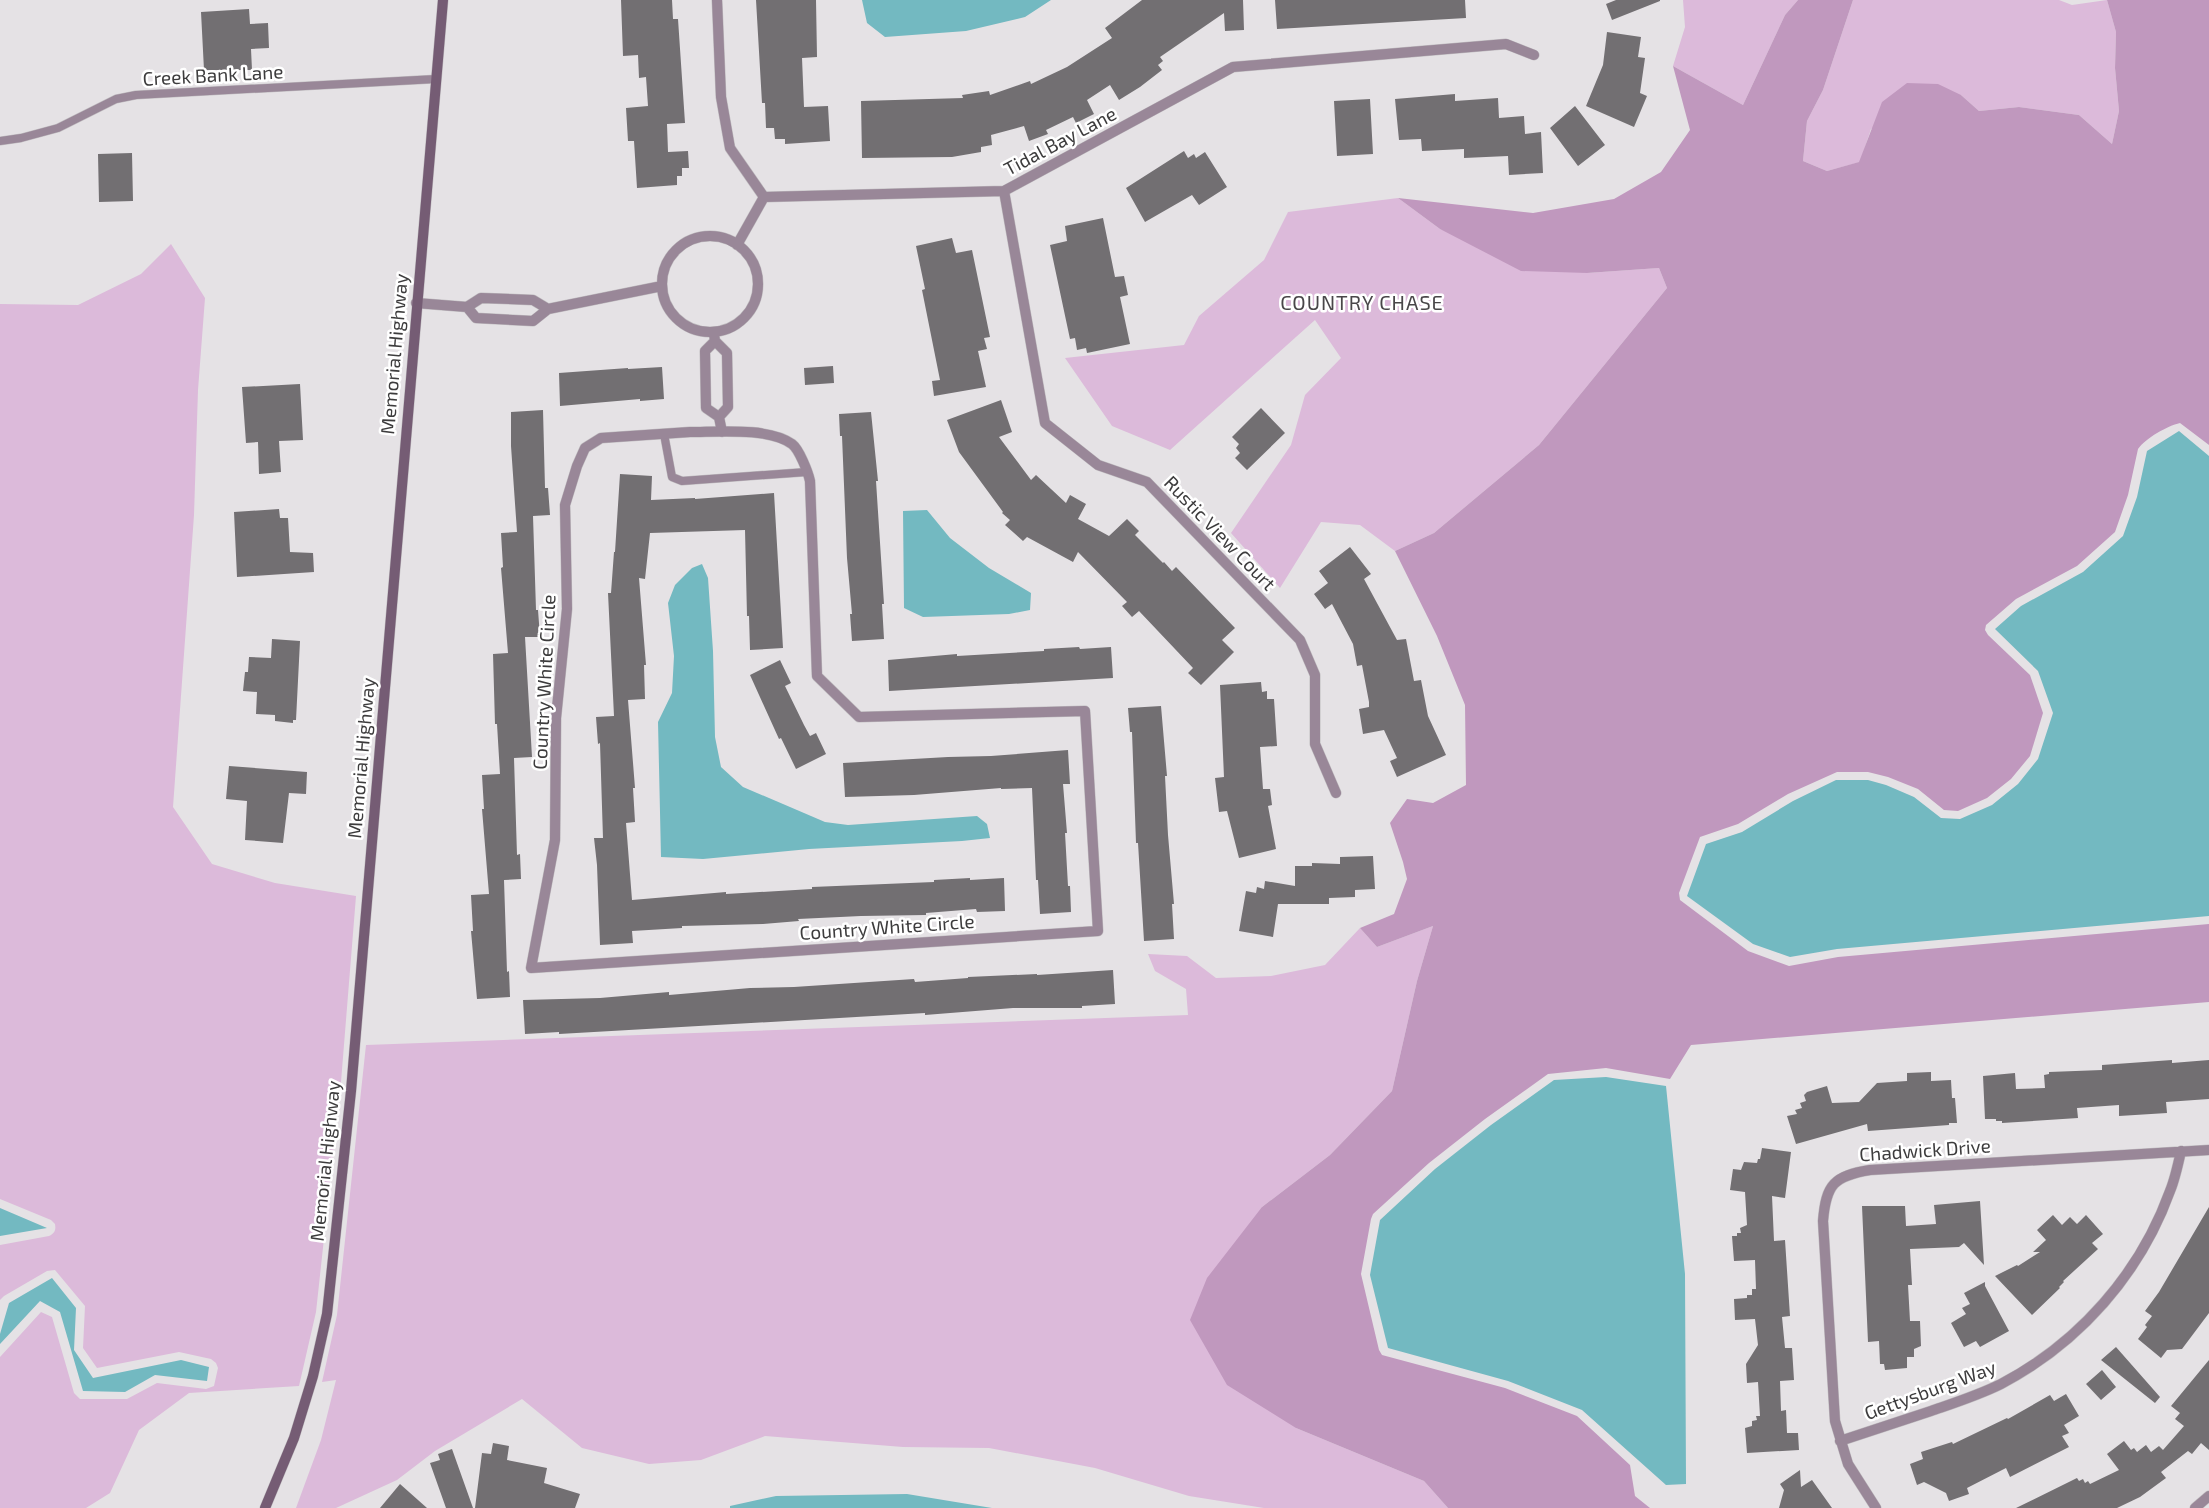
<svg xmlns="http://www.w3.org/2000/svg" width="2209" height="1508" viewBox="0 0 2209 1508" font-family="'Exo 2',sans-serif">
<style>
.green{fill:#dcbada}
.forest{fill:#c098be}
.water{fill:#73b9c1}
.building{fill:#726f72}
.lines{fill:none;stroke-linecap:round;stroke-linejoin:round}
.lane-casing{stroke:#c0bdc0;stroke-width:9}
.street-casing{stroke:#c0bdc0;stroke-width:11}
.secondary-casing{stroke:#c0bdc0;stroke-width:11}
.lane{stroke:#998798;stroke-width:8}
.street{stroke:#998798;stroke-width:10}
.secondary{stroke:#755c74;stroke-width:10}
.labels{text-anchor:middle;stroke-width:5;stroke-linejoin:round;paint-order:stroke}
.street-label{font-size:19px;fill:#3d3c3d;stroke:#fff}
.neighbourhood-label{font-size:20px;letter-spacing:1px;fill:#494649;stroke:#fff}
</style>
<rect width="100%" height="100%" fill="#e5e2e5"/>
<path class="green" d="M1683,0H1798L1785,15L1743,105L1673,66L1685,27Z
M1853,0H2059L2072,5L2107,0L2116,32L2115,68L2119,111L2112,144L2079,115L2019,107L1979,111L1961,95L1871,129L1860,162L1827,171L1803,161L1807,121L1823,90Z
M1398,198L1440,229L1587,273L1659,268L1667,288L1539,445L1434,533L1395,551L1360,525L1321,522L1280,588L1231,533L1291,445L1305,395L1341,358L1315,320L1170,450L1112,426L1065,358L1184,345L1199,316L1264,260L1288,212Z
M171,244L205,298L198,390L194,515L173,807L212,864L275,883L356,896L341,1082L316,1312L299,1386L189,1393L139,1430L110,1493L86,1508H0V1357L41,1312L52,1317L74,1393L80,1399H127L157,1383L206,1389L214,1386L218,1368L216,1363L211,1359L179,1352L97,1368L83,1348L85,1306L55,1270L47,1271L4,1296L0,1300V1245L49,1236C55,1233 56,1230 55,1224L51,1220L0,1199V304L78,305L141,274Z
M1433,926L1417,981L1392,1091L1330,1155L1262,1207L1296,1428L1424,1481L1448,1508H1264L1189,1496L1095,1468L989,1448L903,1447L765,1436L701,1460L649,1464L582,1448L522,1399L435,1451L397,1480L336,1508H296L321,1440L336,1380L322,1382L337,1315L366,1045L1188,1015L1186,989L1155,971L1148,954L1187,956L1216,978L1271,976L1325,965L1360,928L1377,947Z"/>
<path class="forest" d="M1798,0H1853L1823,90L1807,121L1803,161L1827,171L1859,162L1882,102L1907,83L1938,84L1961,95L1979,111L2019,107L2079,115L2112,144L2119,111L2115,68L2116,32L2107,0H2209V445L2180,423C2167,426 2146,438 2138,449L2128,495L2115,532L2077,566L2016,599L1986,625L1985,630L1988,635L2030,675L2043,713L2030,756L2011,779L1987,798L1958,811L1944,810L1918,789L1888,777L1868,772H1837L1788,794L1738,824L1700,837L1679,893L1680,900L1748,951L1789,966L1838,957L2209,924V1002L1691,1045L1670,1079L1606,1068L1548,1074L1485,1119L1429,1163L1373,1214L1371,1219L1361,1274L1379,1350L1382,1355L1505,1388L1577,1416L1630,1465L1635,1496L1650,1508H1448L1424,1481L1296,1428L1227,1385L1190,1320L1207,1278L1262,1207L1330,1155L1392,1091L1417,981L1433,926L1377,947L1360,928L1394,914L1407,879L1403,862L1390,823L1407,799L1433,803L1466,785L1465,705L1437,636L1395,551L1434,533L1539,445L1667,288L1659,268L1587,273L1521,271L1440,229L1398,198L1533,213L1614,199L1661,172L1690,130L1673,66L1743,105L1785,15Z"/>
<path class="water" d="M862,0H1051L1025,17L966,31L885,37L867,23Z
M2179,431L2209,456V916L1837,949L1790,957L1753,944L1687,896L1706,844L1742,832L1793,801L1836,780H1868L1886,785L1914,797L1941,818L1960,819L1992,805L2018,784L2038,759L2053,713L2038,671L1995,629L2021,606L2083,572L2123,536L2137,497L2147,451Z
M927,510L950,538L989,568L1031,593L1030,610L1009,614L923,617L904,608L903,511Z
M702,564L708,578L713,651L715,737L721,767L743,787L825,822L848,825L977,816L987,824L990,838L962,841L809,849L703,859L661,857L658,722L672,693L674,656L668,603L675,585L692,568Z
M1606,1077L1666,1086L1685,1274L1686,1484L1666,1485L1582,1410L1508,1381L1388,1348L1370,1275L1380,1220L1435,1169L1491,1125L1554,1080Z
M0,1208L47,1228L0,1236Z
M52,1278L76,1308L74,1350L93,1378L181,1360L209,1367L207,1381L155,1375L125,1392L83,1391L60,1312L40,1301L0,1344V1334L9,1303Z
M907,1494L992,1508H730V1506L776,1496Z"/>
<path class="building" d="M621,0H672L673,19H678L685,123L667,124L668,152L688,151L689,168H682V176H677V185L637,188L634,141H628L626,108L648,106L646,77L639,78L638,55L623,56Z
M756,0H816L817,57L802,58L804,107L828,106L830,141L785,144V139H775L774,128H766L765,103H762Z
M1142,0H1243L1244,30L1225,31L1224,13L1160,57L1163,61L1158,65L1162,70L1140,87L1119,100L1110,85L1087,100L1094,114L1076,123L1073,117L1046,130L1048,134L1029,141L1024,126L991,135L992,145L981,147V152L952,157L862,158L861,101L963,98L962,95L989,91L990,95L1030,81L1031,84L1067,67L1112,38L1105,28Z
M1275,0H1465L1466,18L1277,29Z
M1616,0H1660V1L1612,20L1606,4Z
M249,9L250,24L268,23L269,48L251,49L252,70H204L201,12Z
M1607,32L1641,37L1638,57L1645,58L1640,93L1647,96L1634,127L1586,106L1603,65Z
M1455,94V101L1498,98L1499,118L1524,116L1525,134L1541,132L1543,173L1509,175L1508,156L1464,158V149L1422,151L1421,139L1399,140L1395,99Z
M1370,99L1373,154L1337,156L1334,101Z
M1575,106L1605,145L1578,166L1550,128Z
M1184,151L1188,158L1194,154L1196,158L1205,152L1227,187L1199,205L1192,195L1145,222L1126,188Z
M132,153L133,201L99,202L98,154Z
M1103,218L1115,277L1124,276L1128,295L1120,297L1130,344L1087,353L1086,348L1077,350L1075,338L1070,339L1050,245L1067,241L1065,226Z
M952,238L956,253L972,250L990,337L984,338L987,349L978,351L986,387L934,396L932,381L940,380L922,290L925,289L916,246Z
M833,366L834,383L805,385L804,368Z
M662,367L664,399L640,401V399L560,406L559,373L628,368V369Z
M300,384L303,440L279,441L281,472L259,474L258,442L246,443L242,387Z
M1001,400L1012,432L999,437L1031,480L1036,475L1066,503L1070,495L1086,504L1078,519L1109,536L1127,519L1139,531L1135,535L1163,563L1164,562L1172,571L1176,567L1235,628L1222,640L1234,652L1201,685L1188,673L1193,668L1139,611L1132,617L1122,606L1127,602L1078,552L1073,562L1027,537L1023,541L1005,525L1010,520L1002,513L1003,512L959,452L947,420Z
M1261,408L1285,433L1247,470L1235,458L1240,453L1236,448L1239,444L1232,437Z
M543,410L545,488H548L550,515L533,516L536,610H538L540,637H525L532,757L514,758L517,855L520,854L521,879L504,880L507,972L509,971L510,997L477,999L471,931H473L471,895L489,894L482,809H484L482,775L500,774L497,724H495L493,654L508,653L501,568L503,567L501,533L517,532L511,446V412Z
M871,412L878,481H876L884,604H882L884,639L852,641L850,614H852L847,558L842,436H840L839,414Z
M620,474L652,476L651,500L695,498V499L774,493L783,648L750,650L749,616H747L745,530L650,533L645,579L639,578L646,665H644L645,699L628,700L635,788H633L635,822L626,823L632,900L726,892V894L812,889V887L934,882V880L970,878V880L1004,878L1005,911L977,912L976,909L926,913V915L861,916L798,919L799,921L763,924L682,926V928L632,931L633,943L600,945L597,865L594,838H603L600,743L598,744L596,717L614,716L608,593H611L614,552H615Z
M279,509L280,518H288L290,552L313,553L314,572L237,577L234,512Z
M1350,547L1371,574L1364,579L1397,640L1406,639L1414,681L1421,680L1428,716L1446,755L1397,777L1390,761L1397,758L1384,730L1363,734L1359,709L1369,707V702L1362,665L1357,666L1353,644L1332,604L1325,609L1314,594L1328,583L1319,571Z
M272,639L300,641L296,720H293V723L275,721V715L256,714L257,692L243,691L245,672H248L249,657L271,658Z
M1079,647L1080,649L1111,647L1113,678L889,691L888,660L957,654V656L1044,651V649Z
M780,660L791,683L785,686L804,725L810,736L816,733L826,754L796,769L781,738L779,739L750,675Z
M1261,682L1262,692L1267,691V699H1274L1277,746L1260,747L1263,789H1270L1272,805L1268,806L1276,849L1239,858L1227,811L1219,812L1215,778L1224,777L1220,685Z
M1161,706L1167,776H1165L1168,835L1174,904H1172L1174,939L1144,941L1138,843H1136L1132,732H1130L1128,708Z
M1068,750L1070,784H1063L1067,833H1065L1068,886H1070L1071,912L1040,914L1038,880H1036L1032,788L1001,789V788L914,795L845,797L843,763L948,757L991,756Z
M229,766L307,772L306,794L289,793L283,843L245,840L247,801L226,799Z
M1373,856L1375,889L1355,890V897L1329,898V904H1278L1273,937L1239,931L1246,891L1256,893L1257,887L1264,889L1265,881L1295,886V866H1312V863L1340,864V857Z
M1113,970L1115,1004L1082,1006V1008H1013L925,1015V1013L891,1015L559,1034V1032L525,1034L523,1000L600,998L669,992V995L750,988L794,987L914,979L915,982L968,978V977L1037,974V975Z
M2172,1060V1063L2209,1060V1099L2166,1102L2167,1113L2119,1116V1105L2077,1108L2078,1118L2002,1123V1121H1996V1119H1985L1983,1076L2015,1073L2016,1089L2045,1088L2044,1075L2049,1074V1072L2102,1070V1065Z
M1931,1072V1081L1951,1080L1952,1098H1955L1957,1123H1949V1125L1868,1131L1867,1124L1796,1144L1787,1116L1797,1114L1795,1110L1802,1108L1800,1103L1806,1101L1804,1095L1807,1092L1827,1086L1832,1103L1859,1102L1877,1083L1907,1081V1073Z
M1762,1148L1791,1152L1785,1198L1772,1196L1774,1241L1785,1240L1790,1316L1782,1317L1785,1348H1792L1794,1380L1780,1381L1781,1411L1786,1410L1787,1433H1798L1799,1450L1747,1453L1745,1428L1752,1426V1421L1757,1420L1756,1416H1760L1758,1382L1747,1383L1746,1364L1758,1345L1755,1319L1735,1320L1734,1299L1747,1298V1295H1752V1289H1756L1755,1260L1734,1261L1732,1236H1737V1233H1741L1740,1228L1747,1225L1745,1192L1730,1190L1733,1169L1741,1170L1744,1162L1757,1163L1758,1159H1760Z
M1980,1201L1984,1265L1964,1243L1959,1247L1910,1249L1912,1285H1908L1910,1321H1920L1921,1346L1914,1349V1357H1907V1368L1885,1370L1884,1364H1880L1879,1341L1868,1342L1862,1206H1905L1906,1226L1936,1224L1934,1205Z
M2209,1207V1313L2182,1349L2167,1350L2161,1358L2138,1339L2147,1327L2145,1325L2152,1316L2145,1311L2159,1292Z
M2053,1215L2062,1225L2070,1217L2077,1224L2086,1215L2103,1234L2092,1243L2098,1249L2063,1281L2064,1282L2059,1287L2060,1288L2032,1315L1995,1276L2017,1265L2018,1266L2040,1252H2033L2046,1240L2037,1230Z
M1985,1282V1286L2009,1331L1980,1347L1976,1341L1964,1347L1951,1323L1966,1314L1962,1308L1970,1304L1964,1293Z
M2116,1347L2160,1397L2155,1403L2101,1360Z
M2209,1360V1450L2201,1443L2192,1454L2188,1451L2161,1472L2166,1478L2140,1497L2117,1508H2016L2077,1478L2079,1481L2083,1479L2085,1483L2088,1481L2090,1484L2119,1470L2107,1454L2124,1441L2131,1450L2134,1448L2137,1452L2146,1445L2151,1452L2159,1446L2163,1450L2184,1426L2175,1419L2180,1413L2171,1406Z
M2102,1370L2116,1387L2101,1400L2086,1384Z
M2066,1394L2079,1416L2064,1425L2069,1433L2062,1436L2069,1447L2010,1477L2006,1468L1967,1488L1969,1494L1949,1501L1946,1493L1924,1482L1917,1485L1910,1464L1923,1459L1921,1452L1952,1442L1953,1444L2007,1418L2008,1419L2050,1395L2054,1401Z
M493,1443L509,1446L507,1460L547,1468L544,1483L580,1494L575,1508H475L482,1453L491,1454Z
M452,1449L473,1508H446L430,1463L440,1460L438,1454Z
M1800,1470L1801,1487L1812,1480L1832,1508H1779L1784,1490L1780,1484Z
M400,1484L427,1508H380Z"/>
<g class="lines">
<defs>
<path id="lane" d="M0,141L21,138L58,128L116,99L136,95L436,79
M664,434L672,477L682,481L807,472"/>
<path id="street" d="M717,0L721,97L730,148L764,197L1004,191L1233,67L1506,44L1534,55
M1004,191L1045,423L1098,465L1147,482L1300,640L1315,675V744L1336,793
M662 284a48 48 0 1 1 96 0a48 48 0 1 1-96 0Z
M737,245L764,197
M416,303L467,307L481,298L533,300L548,309
M467,307L476,318L533,321L548,309L662,286
M714,334L715,341L727,353L728,407L719,417
M715,341L705,351L706,408L719,417L722,432
M690,432C717,432 769,427 792,444C799,449 808,472 810,481L817,676L859,717L1085,711L1098,931L531,968L555,840L556,718L567,609L565,505L577,466L585,448L601,438Z
M1840,1441C1871,1431 1901,1421 1931,1411C1954,1403 1979,1395 2001,1384C2079,1343 2140,1274 2170,1191C2175,1179 2178,1165 2181,1151
M1876,1508L1848,1464L1835,1421L1823,1221C1826,1184 1834,1176 1870,1170L2209,1150
M2195,1508L2209,1496"/>
<path id="secondary" d="M265,1508L294,1438L313,1376L327,1314L351,1091L443,0"/>
</defs>
<use href="#lane" class="lane-casing"/>
<use href="#street" class="street-casing"/>
<use href="#secondary" class="secondary-casing"/>
<use href="#lane" class="lane"/>
<use href="#street" class="street"/>
<use href="#secondary" class="secondary"/>
</g>
<g class="labels">
<g class="street-label">
<text transform="translate(213 75) rotate(-3)" y="7">Creek Bank Lane</text>
<text transform="translate(1060 141) rotate(-28)" y="7">Tidal Bay Lane</text>
<text transform="translate(394 354) rotate(-85)" y="7">Memorial Highway</text>
<text transform="translate(1220 533) rotate(46)" y="7">Rustic View Court</text>
<text transform="translate(544 682) rotate(-87)" y="7">Country White Circle</text>
<text transform="translate(361 758) rotate(-85)" y="7">Memorial Highway</text>
<text transform="translate(887 927) rotate(-4)" y="7">Country White Circle</text>
<text transform="translate(1925 1150) rotate(-4)" y="7">Chadwick Drive</text>
<text transform="translate(325 1161) rotate(-84)" y="7">Memorial Highway</text>
<text transform="translate(1930 1390) rotate(-20)" y="7">Gettysburg Way</text>
</g>
<g class="neighbourhood-label">
<text x="1362" y="310">COUNTRY CHASE</text>
</g>
</g>
</svg>
